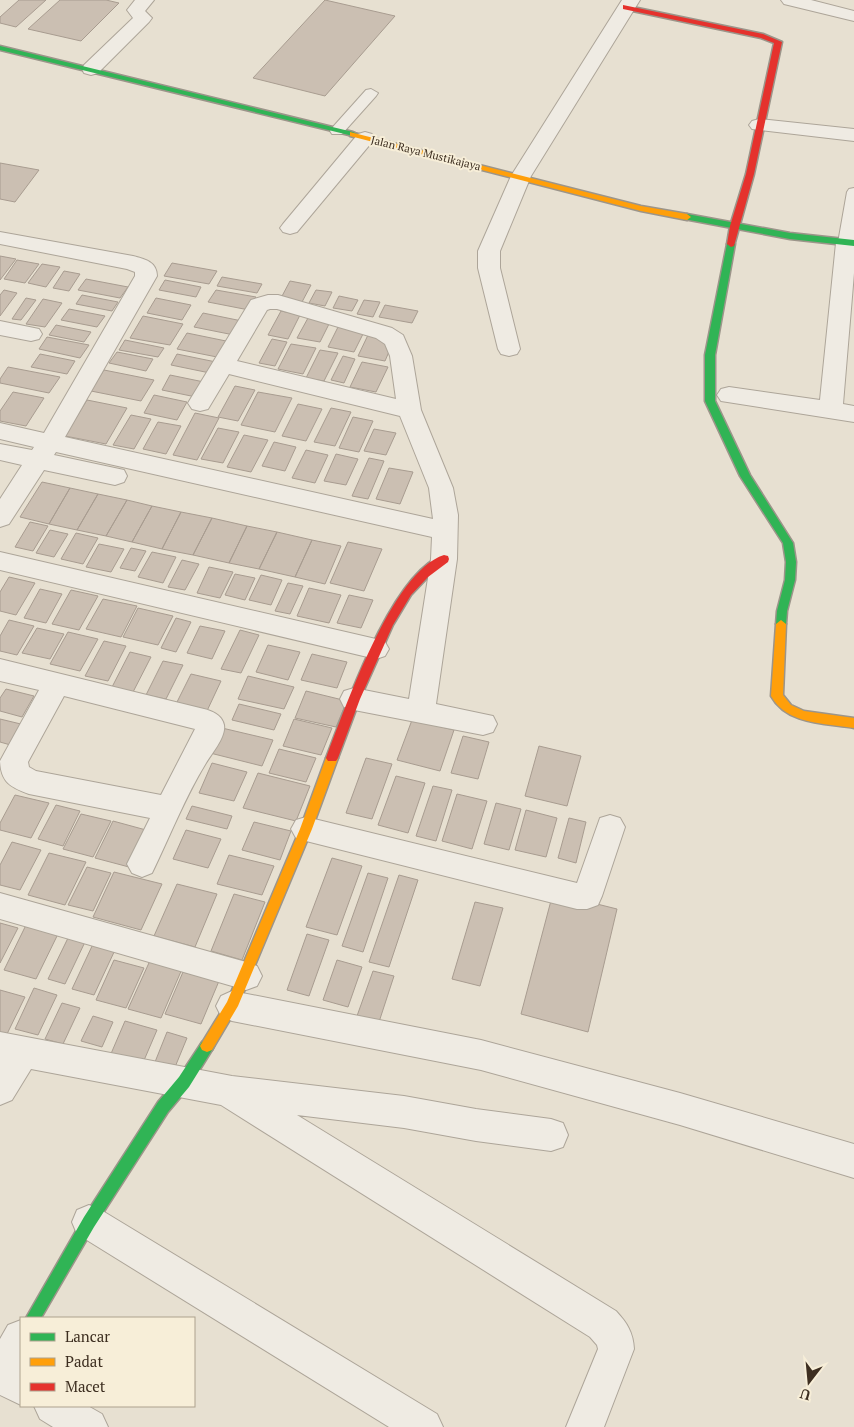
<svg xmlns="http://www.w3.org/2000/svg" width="854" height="1427" viewBox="0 0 854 1427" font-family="'PT Serif',serif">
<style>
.building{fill:#cbbfb2;stroke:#a89c90}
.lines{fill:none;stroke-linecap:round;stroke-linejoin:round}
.lane-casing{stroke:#ada599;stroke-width:2}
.street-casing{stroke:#ada599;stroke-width:2}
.fast-casing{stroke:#9c958a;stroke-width:3}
.slow-casing{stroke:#9c958a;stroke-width:3}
.jam-casing{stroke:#9c958a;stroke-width:3}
.lane{fill:#efebe3;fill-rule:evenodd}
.street{fill:#efebe3;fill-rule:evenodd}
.fast{fill:#30b455;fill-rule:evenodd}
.slow{fill:#ff9f0a;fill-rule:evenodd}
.jam{fill:#e5322d;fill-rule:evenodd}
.labels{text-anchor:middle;stroke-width:4;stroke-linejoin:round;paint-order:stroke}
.far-street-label{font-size:11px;fill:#3d2e20;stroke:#f7eed8}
</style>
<rect width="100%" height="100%" fill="#e7e0d1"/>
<path class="building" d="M19,0H46L16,27L0,23V17Z
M60,0H106L119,3L81,41L28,29Z
M325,0L395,16L325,96L253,78Z
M0,163L39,170L15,202L0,199Z
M0,256L16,259L0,280Z
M17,260L39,264L25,283L4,279Z
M172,263L217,271L209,284L164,276Z
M42,264L60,267L46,287L28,283Z
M64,271L80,274L69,291L53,288Z
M222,277L262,284L257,293L217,286Z
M86,279L128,287L120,298L78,290Z
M165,280L201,287L196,297L159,290Z
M290,281L311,285L302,302L281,298Z
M4,290L17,293L0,316V295Z
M216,290L256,297L249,310L208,302Z
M316,290L332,292L325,306L309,303Z
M82,295L118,302L112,311L76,304Z
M339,296L358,300L352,311L333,308Z
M26,298L36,300L21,320L12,319Z
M156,298L191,305L182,320L147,313Z
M43,299L62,303L45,327L26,324Z
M364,300L380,302L373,317L357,314Z
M385,305L418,311L412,323L379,317Z
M69,309L105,316L97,327L61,320Z
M281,311L300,315L288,339L268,335Z
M203,313L242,321L234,335L194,327Z
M143,316L183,324L170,345L130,338Z
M308,318L330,322L320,342L297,338Z
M56,325L91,332L84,342L49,335Z
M339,325L365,330L354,352L328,347Z
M187,333L226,341L217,357L177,349Z
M368,335L394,340L385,361L358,356Z
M47,337L89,345L80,358L39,349Z
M272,339L287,342L275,366L259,363Z
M125,340L164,348L158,357L119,350Z
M291,344L316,348L303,374L278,369Z
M320,350L338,353L324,381L306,378Z
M117,352L153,359L146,371L109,363Z
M40,354L75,361L67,374L31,367Z
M177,354L216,362L210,373L171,365Z
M343,356L355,359L344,383L331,380Z
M362,362L388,367L376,392L350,387Z
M8,367L60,377L49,393L0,383V379Z
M104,370L154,380L141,401L91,391Z
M170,375L204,382L196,397L162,390Z
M235,386L255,390L238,421L218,417Z
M13,392L44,398L26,426L0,421V411Z
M258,392L292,398L275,432L241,425Z
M154,395L187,402L177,420L144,413Z
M87,400L127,408L106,444L65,436Z
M298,404L322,409L306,441L282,436Z
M331,408L351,412L335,446L314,442Z
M195,413L219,418L197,460L173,455Z
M131,415L151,419L134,449L113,445Z
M353,417L373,421L359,452L339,448Z
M158,422L181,426L166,454L143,449Z
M218,428L239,432L223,463L201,459Z
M374,429L396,433L386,455L364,451Z
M244,435L268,440L251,472L227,467Z
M274,442L296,447L285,471L262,466Z
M306,450L328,455L315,483L292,478Z
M336,454L358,459L346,485L324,481Z
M369,458L384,461L368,499L352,496Z
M389,468L413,472L400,504L376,499Z
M42,482L70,488L49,524L20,517Z
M70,488L98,494L77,530L49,524Z
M98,494L127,500L106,536L77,530Z
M127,500L152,506L132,542L106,536Z
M152,506L181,512L162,549L132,542Z
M181,512L212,518L193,555L162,549Z
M212,518L247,526L229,563L193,555Z
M30,522L48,526L33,551L15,547Z
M247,526L277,532L259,569L229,563Z
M50,530L68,534L54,557L36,553Z
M277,532L312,540L295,577L259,569Z
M76,533L98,538L83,564L61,559Z
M312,540L341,546L325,584L295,577Z
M348,542L382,549L364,591L330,583Z
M99,544L124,549L111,572L86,567Z
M131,548L146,551L135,571L120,568Z
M152,552L176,557L163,583L138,577Z
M182,560L199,564L185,590L168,587Z
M209,567L233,572L220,598L197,593Z
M235,574L255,578L245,600L225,595Z
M261,575L282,580L271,605L249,600Z
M9,577L35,583L16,615L0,611V592Z
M288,583L303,586L290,614L275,611Z
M309,588L341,595L329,623L297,616Z
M40,589L62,594L46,623L24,618Z
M71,590L98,596L79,630L52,624Z
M349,595L373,600L361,628L337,623Z
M103,599L137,606L121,637L86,629Z
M138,608L173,616L158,645L123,637Z
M176,618L191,622L176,652L161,648Z
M9,620L34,626L17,655L0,651V636Z
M200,626L225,631L212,659L187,653Z
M37,628L64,634L50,659L22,653Z
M240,630L259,635L241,673L221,669Z
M68,632L98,639L80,671L50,664Z
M104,641L126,646L108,681L85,676Z
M268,645L300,652L288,680L256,672Z
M130,652L151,657L132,694L111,689Z
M312,654L347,662L337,688L301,680Z
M163,661L183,665L166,699L146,695Z
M191,674L221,681L206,713L175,706Z
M248,676L294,687L284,709L238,699Z
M6,689L34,696L22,717L0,711V698Z
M306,691L347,701L336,727L295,718Z
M239,704L281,714L274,730L232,720Z
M0,719L25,725L14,746L0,742Z
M294,719L332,728L321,755L283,746Z
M412,720L454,730L440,771L397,760Z
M222,728L273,740L262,766L210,753Z
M463,736L489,742L478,779L451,773Z
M539,746L581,756L567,806L525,796Z
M279,749L316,758L306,782L269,773Z
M366,758L392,764L372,819L346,813Z
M212,763L247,772L234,801L199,793Z
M258,773L310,786L296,821L243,808Z
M396,776L425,783L408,833L378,825Z
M433,786L452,790L436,841L416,836Z
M457,794L487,801L472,849L442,841Z
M15,795L49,803L31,838L0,830V823Z
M496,803L521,809L509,850L484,844Z
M56,805L80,811L63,846L38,839Z
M192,806L232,816L227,829L186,819Z
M526,810L557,818L546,857L515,850Z
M81,814L111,821L93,857L63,849Z
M569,818L586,822L576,863L558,858Z
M113,821L146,830L129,867L95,858Z
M254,822L291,831L280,860L242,850Z
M186,830L221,839L208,868L173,859Z
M12,842L41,850L20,890L0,885V865Z
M49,853L86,862L65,905L28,895Z
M229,855L274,866L262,895L217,884Z
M332,858L362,866L337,935L306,927Z
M87,867L111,873L93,911L68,905Z
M114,872L162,884L141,930L93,917Z
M368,873L388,878L363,952L342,946Z
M399,875L418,880L389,967L369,962Z
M177,884L217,894L195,947L154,936Z
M553,893L617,909L588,1032L521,1014Z
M234,894L265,902L242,960L211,951Z
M475,902L503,908L480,986L452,979Z
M0,923L18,928L0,963Z
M26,925L58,934L36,979L4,970Z
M307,934L329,940L309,996L287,990Z
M68,938L85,942L65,984L48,979Z
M93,944L115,950L94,995L72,989Z
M153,954L185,962L161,1018L128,1009Z
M114,960L144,968L126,1008L96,1000Z
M337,960L362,967L348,1007L323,1000Z
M373,971L394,976L379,1022L357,1016Z
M183,972L219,981L201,1024L165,1014Z
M34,988L57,995L38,1035L15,1029Z
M0,990L25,997L7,1034L0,1033Z
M62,1003L80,1008L63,1044L45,1039Z
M93,1016L113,1022L102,1047L81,1041Z
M125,1021L157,1030L139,1072L107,1063Z
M167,1032L187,1038L173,1072L153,1067Z"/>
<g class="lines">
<defs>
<path id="lane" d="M371,89L378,93L376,96L342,134H332L330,131L332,128L366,90Z
M854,188V240L851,246H841L838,243L847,192L849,189Z"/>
<path id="street" d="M135,0H154L145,11L152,18L149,22L98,73L91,75L84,73L82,69L84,65L133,18L127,10Z
M622,0H640L531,176L500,251V268L520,349L517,354L509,356L501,354L498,349L478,268V251L511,176Z
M781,0H811L854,11V21L784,4Z
M759,119L854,129V141L752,129L749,125L752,121Z
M365,132L372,134L375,138L372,142L297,232L290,234L283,232L280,228L283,224L358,134Z
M0,232L133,256C145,259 157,262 157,276L65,437L433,519L429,488L400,416L229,374L208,409L200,411L192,409L188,403L251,300L268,295H278L392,328L403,335L412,356L421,410L453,488L458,515L457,559L436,704L493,716L497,724L493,732L483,735L354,710L344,707L340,699L344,691L354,688L409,699L431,559L432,537L56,452L54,455L124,470L127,476L124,482L115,485L44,470L9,524L0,527V499L22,465L0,460V444L32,450L34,447L0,439V423L44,433L135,276V272L127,269L0,244ZM270,309H277L376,338L385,344L390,356L396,399L237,361L267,310Z
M846,237L854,239V273L843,404L854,406V422L721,401L717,395L721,389L729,387L820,400L836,243L839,238Z
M0,321L39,329L42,334L39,339L31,341L0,335Z
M0,552L376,639L385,642L389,649L385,656L376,659L0,570Z
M0,659L204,709C212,711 222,715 224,725C226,737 212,753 206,763C185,797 170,836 152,873L142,877L132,873L127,864L150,818L29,794C10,787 1,782 0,761L39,690L0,681ZM64,696L195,729L161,795L36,771L29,767L28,762Z
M610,815L620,818L625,827L602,896L598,905L587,909H577L306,841L296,838L291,829L296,820L306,817L577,883L600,818Z
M0,893L246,962L257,966L262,976L257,986L246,990L0,919Z
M232,991L481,1040L680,1093L854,1144V1178L680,1125L481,1070L232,1021L221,1016L216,1006L221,996Z
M0,1032L232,1076L404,1096L476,1109L551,1119L563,1123L568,1135L563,1147L551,1151L476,1141L404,1128L297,1115L616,1311C627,1323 633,1332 634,1349L604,1427H566L598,1349L597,1345L590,1337L221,1105L31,1069L12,1100L0,1105Z
M89,1205L101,1210L437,1414L443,1427H389L77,1234L72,1222L77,1210Z
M21,1320V1405L0,1395V1339L8,1325Z
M34,1406H88L102,1414L108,1427H53L40,1419Z"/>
<path id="fast" d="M0,46L353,132L357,134L353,136L0,50Z
M687,214L790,233L854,240V246L790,239L684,219V215Z
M731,241L735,244L715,355V401L750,475L793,543L796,562L795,580L787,611L786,624L781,628L776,624L777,611L785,580L786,562L783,543L740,476L705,401V355L727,244Z
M207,1040L212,1042L214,1046L212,1050L189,1087L168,1112L94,1227L41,1318H26L84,1217L158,1102L179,1077L202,1042Z"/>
<path id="slow" d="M350,132L641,206L687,214L691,217L687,220L641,211L350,136Z
M781,620L786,624L783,695L791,705L804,711L854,718V728C825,723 787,725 771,696L776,624Z
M332,753L336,755L338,758L312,829L238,1006L212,1050L207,1052L202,1050L200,1046L227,1002L300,829L326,758L328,755Z"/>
<path id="jam" d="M623,5L763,34L782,42L754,174L734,246L731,247L727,244L730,226L746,174L774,43L761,38L623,9Z
M444,555L448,556L449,559L448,562L428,577L411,595L393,625L360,699L338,758L336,761H328L326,758C345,709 392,571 444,555Z"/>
</defs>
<use href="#lane" class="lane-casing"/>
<use href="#street" class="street-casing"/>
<use href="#fast" class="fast-casing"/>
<use href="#slow" class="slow-casing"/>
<use href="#jam" class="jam-casing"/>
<use href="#lane" class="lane"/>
<use href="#street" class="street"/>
<use href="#fast" class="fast"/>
<use href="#slow" class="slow"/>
<use href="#jam" class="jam"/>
</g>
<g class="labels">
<g class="far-street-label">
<text transform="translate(426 153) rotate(14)" y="4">Jalan Raya Mustikajaya</text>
</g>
</g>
<rect x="20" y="1317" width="175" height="90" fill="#f7eed8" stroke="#ada18e"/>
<rect x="30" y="1333" width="25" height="8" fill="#30b455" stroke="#ada18e"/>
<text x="65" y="1342" font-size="15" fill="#3d2e20">Lancar</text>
<rect x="30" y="1358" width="25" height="8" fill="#ff9f0a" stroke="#ada18e"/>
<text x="65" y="1367" font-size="15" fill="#3d2e20">Padat</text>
<rect x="30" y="1383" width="25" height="8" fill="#e5322d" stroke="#ada18e"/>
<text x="65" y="1392" font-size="15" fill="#3d2e20">Macet</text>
<g transform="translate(809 1382) rotate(196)" stroke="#f7eed8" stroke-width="4" paint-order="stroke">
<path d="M0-4L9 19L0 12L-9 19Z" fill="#3d2e20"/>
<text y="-8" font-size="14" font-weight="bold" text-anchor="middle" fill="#3d2e20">U</text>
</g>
</svg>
